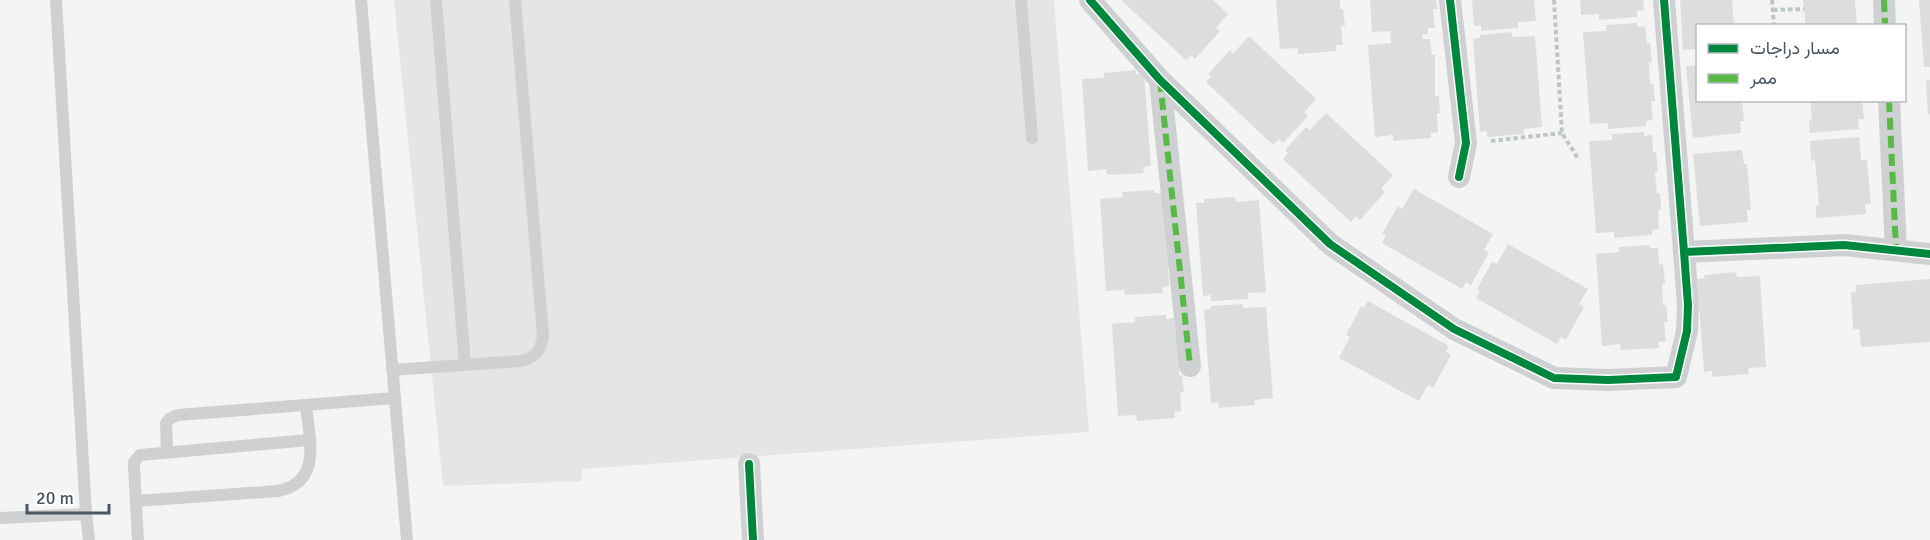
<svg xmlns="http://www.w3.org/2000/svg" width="1930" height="540" viewBox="0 0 1930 540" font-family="Signika,Vazirmatn,sans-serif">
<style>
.education{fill:#e6e5e6}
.building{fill:#ddddde}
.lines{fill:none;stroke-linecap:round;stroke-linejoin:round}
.path{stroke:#bcc7c4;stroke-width:4;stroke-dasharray:4.5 3;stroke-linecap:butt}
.lane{stroke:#ced0d2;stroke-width:12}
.street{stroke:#ced0d2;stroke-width:22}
.quiet{stroke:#58b947;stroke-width:6;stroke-dasharray:12 6;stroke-linecap:butt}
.cycleway-casing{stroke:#fff;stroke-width:11}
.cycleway{stroke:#00873e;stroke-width:8}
</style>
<rect width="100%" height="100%" fill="#f4f4f4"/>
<path class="education" d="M394,0H1054L1089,432L582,469L581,481L443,486Z"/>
<path class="building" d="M1121,0H1213L1228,14L1216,28L1220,31L1195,59L1191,55L1186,60Z
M1276,0H1340V9H1343L1345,26H1341L1343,45H1336V51L1298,54V48L1280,49Z
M1370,0H1436L1437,9H1433L1435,28H1428V34L1422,35L1423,39H1430L1432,55H1435V96H1439L1440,113H1437L1438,132L1431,133V138L1393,141V135L1375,137L1368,45L1391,43L1390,31L1372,32Z
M1472,0H1534L1536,21L1518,22V28L1481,31V25L1474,26Z
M1580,0H1643L1644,10L1637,11V17L1599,20V14L1581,15Z
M1680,0H1732L1734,26H1698V49L1683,50Z
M1803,0H1855L1857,26H1806Z
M1919,0H1930V67H1924Z
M1637,23L1638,27L1645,26L1647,43H1650L1652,62L1649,63L1650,84H1653L1655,101H1651L1653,120L1646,121V126L1608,129V123L1590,124L1583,32L1606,31V25Z
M1512,32V37L1535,36L1542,127L1524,129V134L1487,137V131L1480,132L1473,39L1480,38V35Z
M1249,36L1316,99L1304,112L1308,116L1283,143L1279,139L1273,145L1206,82L1211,76L1208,74L1230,50L1233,54Z
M1698,65V100H1742L1744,121H1740L1741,133L1693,138L1686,66Z
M1136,70V74L1144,73L1151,166L1143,167L1144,173L1107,175L1106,169L1088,171L1082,79L1104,78V73Z
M1930,80V114L1928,115L1926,81Z
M1810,100H1862L1864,119H1858L1859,129L1810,133L1809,120H1812Z
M1326,113L1393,175L1381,189L1385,192L1360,220L1356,216L1351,222L1283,159L1288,153L1285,150L1306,127L1310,130Z
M1644,132V136L1652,135L1653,152H1656L1658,171L1655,172L1657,193H1660L1661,209L1658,210L1659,229L1652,230V235L1614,238V232L1596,233L1589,141L1612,140V134Z
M1859,137L1861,160H1867L1871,204H1865L1866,214L1816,218V206L1819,205L1815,160L1811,161L1810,141Z
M1742,150L1744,164H1747L1751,210H1747L1748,222L1700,226L1693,154Z
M1414,189L1493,234L1484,250L1489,252L1471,285L1466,282L1462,289L1382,243L1386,236L1382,234L1398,206L1402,209Z
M1154,190V193H1162L1171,267L1168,268L1169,286L1162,287L1163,293L1125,295L1124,290L1106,291L1100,199L1123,197L1122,192Z
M1235,197L1236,202L1259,200L1266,292L1248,293V299L1211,301V295L1203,296L1196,203H1204V199Z
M1508,244L1588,289L1579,304L1584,307L1566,340L1561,337L1557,344L1476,298L1480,291L1477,289L1492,262L1497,264Z
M1650,245V248H1658L1659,265L1663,264L1665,284H1662L1663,305H1666L1668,322H1664L1666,341L1658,342L1659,348L1621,350L1620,344L1602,346L1596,254L1619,252V247Z
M1736,272L1737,277L1760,276L1766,367L1748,368L1749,374L1712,377V371L1704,372L1697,279L1705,278L1704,275Z
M1930,279V342L1861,347L1859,329L1853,330L1851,293L1856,292V285Z
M1368,301L1449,346L1446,352L1451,355L1433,388L1428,385L1419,401L1339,358L1350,337L1346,335L1361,306L1364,308Z
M1243,304V308L1266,307L1273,398L1255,400V405L1219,408L1218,402L1211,403L1204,310L1211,309V306Z
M1166,315V319L1174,318L1175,335H1179V376L1182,375L1184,392L1180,393L1181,411L1174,412L1175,418L1137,421L1136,415L1118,416L1112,324L1135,322L1134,317Z"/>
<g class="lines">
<path class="path" d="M1554,0L1562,133L1579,160
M1772,0L1774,26
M1773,10L1804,9
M1491,141L1562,133"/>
<path class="lane" d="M361,0L407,540
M436,0L465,365
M1021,0L1032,138
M392,370L522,361C536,357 541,350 543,336L515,0
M167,452L166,423L169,419L178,415L394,398
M136,501L278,491C323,482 309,439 306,405
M86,514L89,540
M0,518L86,514L56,0
M138,540L134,467V462L140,455L309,440"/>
<path class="street" d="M1090,0L1160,80L1330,244L1454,329L1554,378L1608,380L1676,377L1687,331L1688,305L1684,252L1844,245L1930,254
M1450,0L1466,143L1459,177
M1664,0L1684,252
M1884,0L1885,26
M1160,80L1190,366
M1889,100L1896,249
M749,464L753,540"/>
<path class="quiet" d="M1884,0L1885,26
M1160,80L1190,366
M1889,100L1896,249"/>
<defs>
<path id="cycleway" d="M1090,0L1160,80L1330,244L1454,329L1554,378L1608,380L1676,377L1687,331L1688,305L1684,252L1844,245L1930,254
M1450,0L1466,143L1459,177
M1664,0L1684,252
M749,464L753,540"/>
</defs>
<use href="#cycleway" class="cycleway-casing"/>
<use href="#cycleway" class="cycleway"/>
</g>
<rect x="1696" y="24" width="210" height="78" fill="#ffffff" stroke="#b7bbc0" stroke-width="1.5"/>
<rect x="1708" y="44" width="30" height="9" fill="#00873e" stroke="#b7bbc0" stroke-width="1.5"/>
<text x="1750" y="54" font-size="18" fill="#4a5661">مسار دراجات</text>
<rect x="1708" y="74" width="30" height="9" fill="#58b947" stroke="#b7bbc0" stroke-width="1.5"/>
<text x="1750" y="84" font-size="18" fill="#4a5661">ممر</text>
<path d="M27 504v9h82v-9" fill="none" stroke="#4a5661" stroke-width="3"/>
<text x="36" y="504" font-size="18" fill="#4a5661" stroke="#ffffff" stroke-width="4.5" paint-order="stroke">20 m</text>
</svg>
